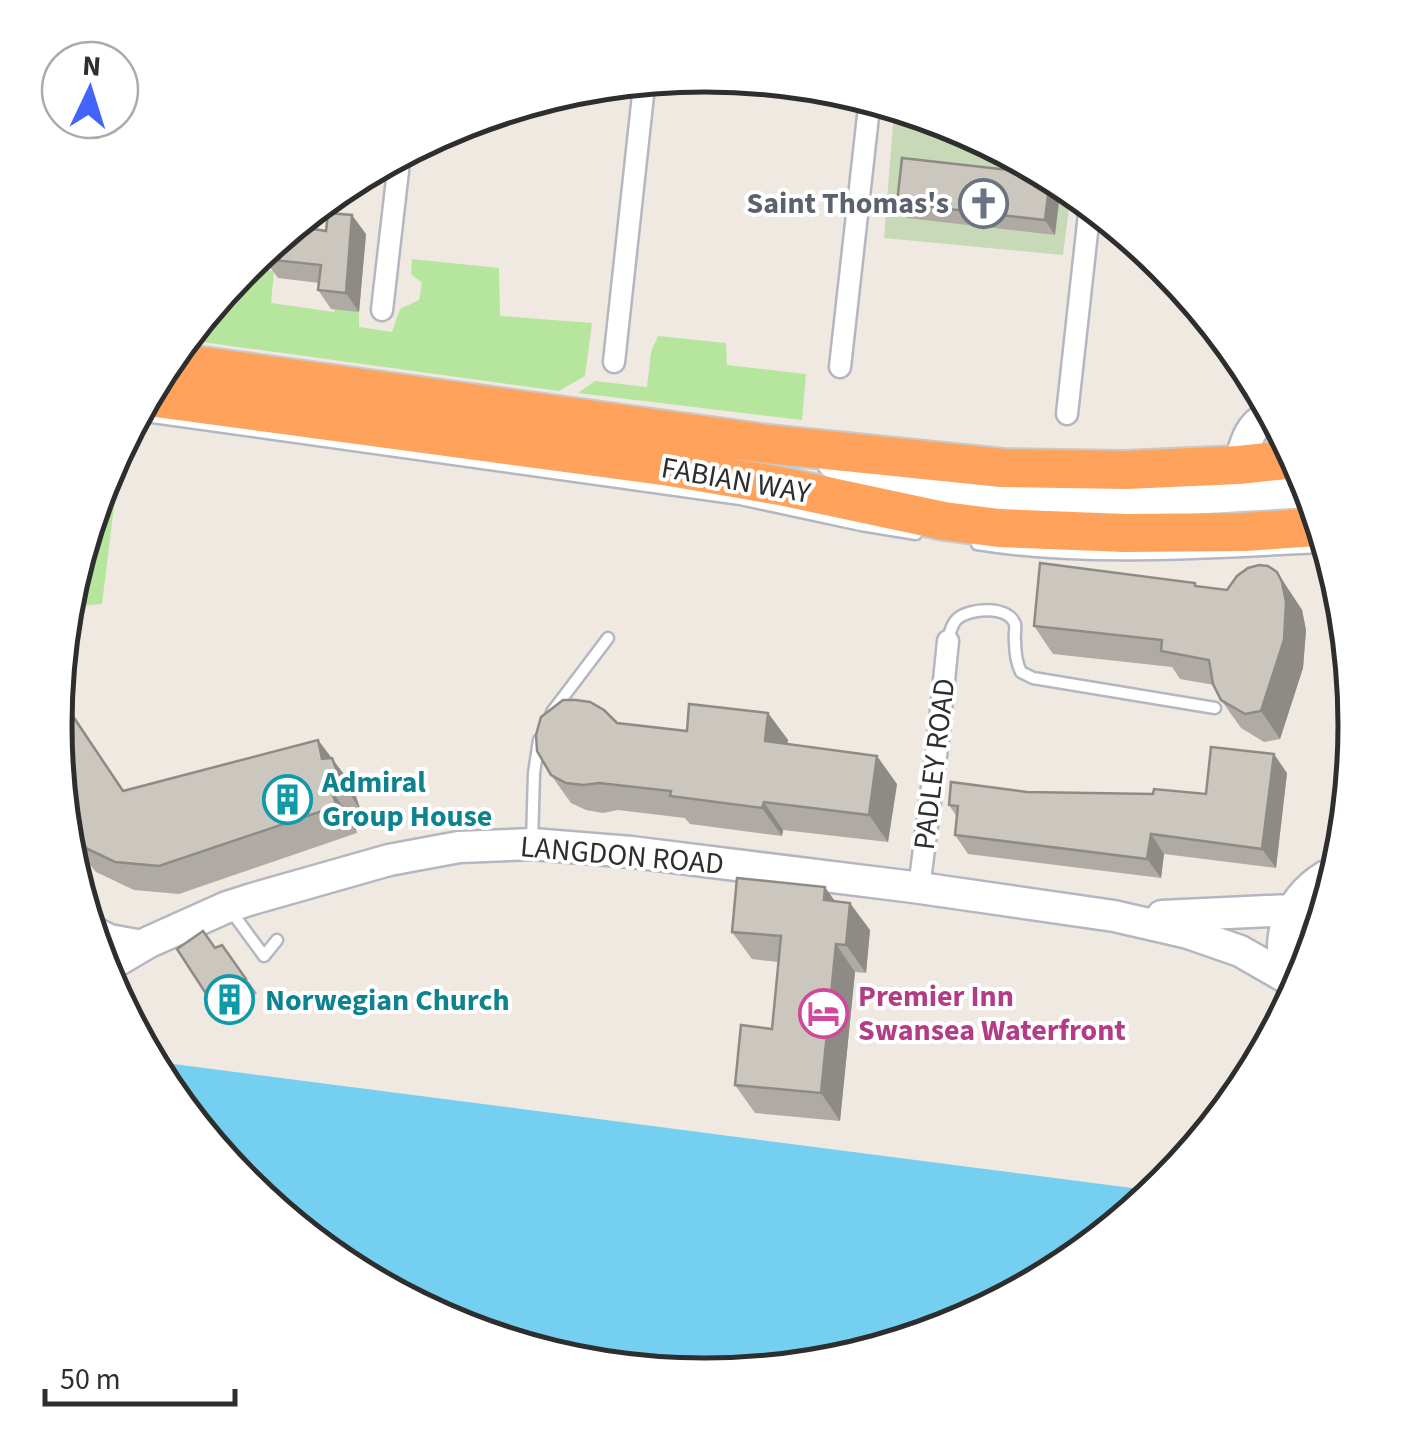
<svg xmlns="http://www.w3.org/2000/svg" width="1411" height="1449" viewBox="0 0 1411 1449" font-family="'Source Sans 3',sans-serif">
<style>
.green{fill:#b6e59e}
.cemetery{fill:#c8d9b8}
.water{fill:#75cff0}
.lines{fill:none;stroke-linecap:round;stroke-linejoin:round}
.lane-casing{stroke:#b4b7c1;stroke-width:15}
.street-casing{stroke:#b4b7c1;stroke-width:25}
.secondary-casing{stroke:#b4b7c1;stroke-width:35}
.highway-casing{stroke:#c9c9c9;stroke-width:42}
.lane{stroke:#fff;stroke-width:10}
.street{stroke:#fff;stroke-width:20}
.secondary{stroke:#fff;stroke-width:30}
.highway{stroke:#ffa35c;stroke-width:38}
.wall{fill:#afaba4}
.shaded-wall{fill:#8e8b86}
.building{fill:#cbc7bf;stroke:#8e8b86;stroke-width:2.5}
.labels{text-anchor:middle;stroke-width:8;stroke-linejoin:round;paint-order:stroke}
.worship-label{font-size:30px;font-weight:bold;fill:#5b616d;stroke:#fff;text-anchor:end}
.street-label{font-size:30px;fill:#2e2e2e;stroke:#fff}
.culture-label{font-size:30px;font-weight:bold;fill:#0d838f;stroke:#fff;text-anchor:start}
.hotel-label{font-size:30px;font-weight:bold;fill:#b23c85;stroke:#fff;text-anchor:start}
.rim{fill:none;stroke:#2e2e2e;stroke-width:5}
</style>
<rect width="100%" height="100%" fill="#efe9e1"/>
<path class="green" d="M412,259L499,268L500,316L592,323L585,376L559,391L195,341L244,267L274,271L271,303L334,312L336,306L359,312V327L392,332L400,309L419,300L422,283L411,274Z
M658,336L726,343L727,365L806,374L802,420L578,393L595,381L647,387L651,352Z
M104,480L117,482L102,604L79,606Z"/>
<path class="cemetery" d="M894,112L955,124L1070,200L1063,255L884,238Z"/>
<path class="water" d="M166,1063L1155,1191L954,1326L705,1375L456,1325L245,1184Z"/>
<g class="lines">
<defs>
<path id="lane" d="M145,416L740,499L861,525L916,534
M977,544C1088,562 1209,552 1321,547
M948,641C950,633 951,625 957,619C969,608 1008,605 1015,624C1016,630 1014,635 1015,641C1015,652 1016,662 1021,672L1033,678L1215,708
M552,712L608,638
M532,843L534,773L539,740
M231,911L264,956L277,940"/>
<path id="street" d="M382,310L399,162
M614,362L644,86
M840,367L869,107
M1067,414L1089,214
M919,888L938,740L948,641"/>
<path id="secondary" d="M833,463L954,492L1067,499L1172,500L1310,492
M1239,465C1245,445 1248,426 1268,417
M1162,916L1291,910
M97,934L109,940L142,946
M103,969L149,942L227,907L252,899L389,860L459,847L532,844L631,852L913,887L1114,916L1188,933L1240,951L1289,979
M1295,989C1270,948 1286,900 1326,876"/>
<path id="highway" d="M180,363L768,444L1002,468L1125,470L1239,465L1295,459
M156,398L670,467L780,486L944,521L999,528L1125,533L1244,532L1317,527"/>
</defs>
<use href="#lane" class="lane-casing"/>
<use href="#street" class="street-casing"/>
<use href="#secondary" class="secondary-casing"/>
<use href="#highway" class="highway-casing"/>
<use href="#lane" class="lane"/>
<use href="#street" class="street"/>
<use href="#secondary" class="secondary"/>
<use href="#highway" class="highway"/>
</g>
<path class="wall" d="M916,116L955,124L959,127L920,122Z
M1027,172L1055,235L907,218L897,203Z
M366,234L359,312L331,309L318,290L319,283L278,278L264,259Z
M1277,572L1302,610L1306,630L1303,668L1280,739L1264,742L1241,728L1221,700L1214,685L1180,679L1172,667L1053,654L1034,626L1195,583L1197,586L1227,590Z
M61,696L124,791L318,740L352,785L361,811L351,818L357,833L179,894L134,890L96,872L81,854L55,724Z
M768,713L788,740L787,744L897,784L888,842L783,830L782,836L690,824L685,818L618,810L603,813L586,810L571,803L551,775L617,723L687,731Z
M1287,773L1276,868L1164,854L1161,878L968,854L955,835L957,817L949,805L1027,792L1206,794Z
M835,901L870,930L866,973L855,972L840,1121L755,1113L735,1085L772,1029L778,962L752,959L732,932Z
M222,945L257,993L225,1020L177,949L215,948Z"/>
<path class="shaded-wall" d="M1049,187L1060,194L1055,235L1045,220Z
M352,215L366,234L359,312L346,293Z
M1277,572L1302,610L1306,630L1303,668L1280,739L1261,711Z
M768,713L788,740L784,768L765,741Z
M318,740L352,785L361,811L340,779L342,786L322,759Z
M1274,754L1287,773L1276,868L1262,849Z
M877,756L897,784L888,842L869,815Z
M331,790L351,818L357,833L337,806Z
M764,802L783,830L782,836L762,808Z
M1151,834L1164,854L1161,878L1147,859Z
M825,887L844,914L824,900Z
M850,903L870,930L866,973L846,945Z
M836,944L855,972L840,1121L821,1093Z"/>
<path class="building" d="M902,158L1027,172L1049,187L1045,220L897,203Z
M328,213L352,215L346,293L318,290L321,265L264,259L265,251L301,227L326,231Z
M1040,563L1195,583V586L1227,590L1237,576L1248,568L1259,565L1268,566L1277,572L1282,582L1286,602L1284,640L1261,711L1245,714L1221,700L1213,684L1209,660L1161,651L1162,640L1034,626Z
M60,697L123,791L318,740L322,759L332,758L342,784L331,790L337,806L159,866L115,862L79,845L55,724Z
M563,700H576L590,702L604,710L617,723L687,731L689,704L768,713L765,741L877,756L869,815L764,802L762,808L670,796L671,791L599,783L584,785L566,783L551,775L537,751L536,735L541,717Z
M1211,747L1274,754L1262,849L1151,834L1147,859L955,835L958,806L949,805L951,782L1027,792L1153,794L1154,789L1206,794Z
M737,878L825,887L824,900L850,903L846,945L836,944L821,1093L735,1085L741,1025L772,1029L781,936L732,932Z
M203,931L215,948L222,945L246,979L214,1006L177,949Z"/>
<defs>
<symbol id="church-ring" viewBox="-11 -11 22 22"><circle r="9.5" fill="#fff" stroke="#6b7280" stroke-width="1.5"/><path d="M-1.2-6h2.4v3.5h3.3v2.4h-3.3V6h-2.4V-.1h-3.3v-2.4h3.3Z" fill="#6b7280"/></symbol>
<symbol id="building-ring" viewBox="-11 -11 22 22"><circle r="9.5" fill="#fff" stroke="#0f9aa8" stroke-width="1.5"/><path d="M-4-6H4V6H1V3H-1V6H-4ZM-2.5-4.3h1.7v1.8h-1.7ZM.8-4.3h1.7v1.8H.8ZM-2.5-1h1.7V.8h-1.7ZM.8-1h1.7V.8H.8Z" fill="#0f9aa8"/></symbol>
<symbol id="hotel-ring" viewBox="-11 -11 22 22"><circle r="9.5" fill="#fff" stroke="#d1479c" stroke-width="1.5"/><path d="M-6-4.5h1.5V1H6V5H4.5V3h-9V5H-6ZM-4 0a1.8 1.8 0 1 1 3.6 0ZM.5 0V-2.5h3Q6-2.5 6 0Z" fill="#d1479c"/></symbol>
</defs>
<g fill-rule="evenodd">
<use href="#church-ring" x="956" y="176" width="55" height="55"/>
<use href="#building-ring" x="260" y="772" width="55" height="55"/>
<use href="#building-ring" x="202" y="972" width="55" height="55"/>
<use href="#hotel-ring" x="796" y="986" width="55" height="55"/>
</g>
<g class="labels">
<g class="worship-label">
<text x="949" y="213">Saint Thomas's</text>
</g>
<g class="street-label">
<text transform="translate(736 480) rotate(10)" y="10">FABIAN WAY</text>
<text transform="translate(934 764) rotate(-83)" y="10">PADLEY ROAD</text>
<text transform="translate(622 855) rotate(5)" y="10">LANGDON ROAD</text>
</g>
<g class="culture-label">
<text x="322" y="792">Admiral<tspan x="322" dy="34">Group House</tspan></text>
<text x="265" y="1010">Norwegian Church</text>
</g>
<g class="hotel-label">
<text x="858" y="1006">Premier Inn<tspan x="858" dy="34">Swansea Waterfront</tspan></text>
</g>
</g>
<path d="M0 0H1411V1449H0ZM72 725a633 633 0 1 1 1266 0a633 633 0 1 1-1266 0Z" fill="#fff" fill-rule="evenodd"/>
<path class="rim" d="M72 725a633 633 0 1 1 1266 0a633 633 0 1 1-1266 0Z"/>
<g transform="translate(90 90) rotate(4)"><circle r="48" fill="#ffffff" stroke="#ababab" stroke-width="2.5"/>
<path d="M0-8L18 38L0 25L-18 38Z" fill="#4264fb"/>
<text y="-15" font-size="28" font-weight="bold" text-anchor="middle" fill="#2e2e2e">N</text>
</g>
<path d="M45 1389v15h190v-15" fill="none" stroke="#2e2e2e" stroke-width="5"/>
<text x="60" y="1389" font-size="30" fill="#2e2e2e" stroke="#ffffff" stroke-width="8" paint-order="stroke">50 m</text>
</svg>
